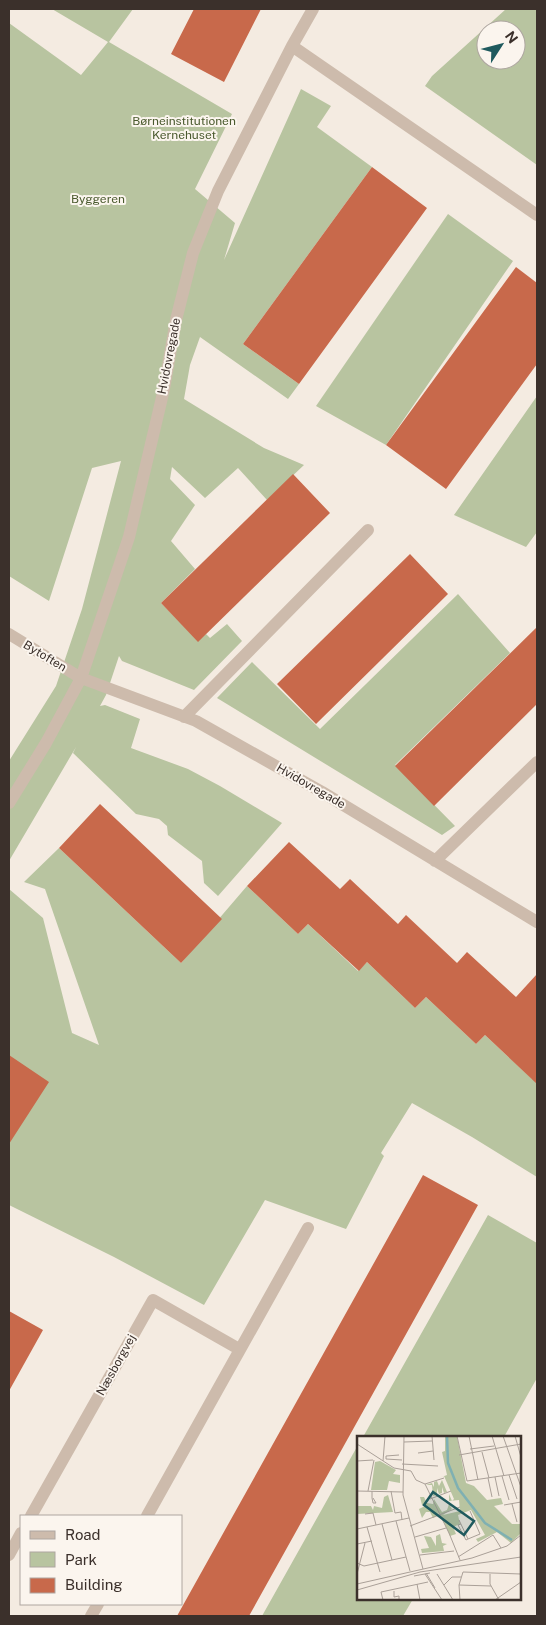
<svg xmlns="http://www.w3.org/2000/svg" width="546" height="1625" viewBox="0 0 546 1625" font-family="'Public Sans',sans-serif">
<style>
.green{fill:#b8c4a0;fill-rule:evenodd}
.building{fill:#c8694b}
.lines{fill:none;stroke-linecap:round;stroke-linejoin:round}
.minor{stroke:#cdbbac;stroke-width:12}
.labels{text-anchor:middle;stroke-width:4;stroke-linejoin:round;paint-order:stroke}
.park-label{font-size:12px;fill:#4a5a2e;stroke:#fbf5ee}
.street-label{font-size:12px;fill:#3b302b;stroke:#fbf5ee}
.inset-river{fill:none;stroke:#7fb0b2;stroke-width:2.5}
.inset-road{fill:none;stroke:#aaa098;stroke-width:1}
.view{fill:#1f5a5e;fill-opacity:0.15;stroke:#1f5a5e;stroke-width:2.5}
.inset-edge{fill:none;stroke:#3b302b;stroke-width:2.5}
</style>
<rect width="100%" height="100%" fill="#f4ebe1"/>
<path class="green" d="M52,9H133L109,42L232,114L195,189L235,223L224,260L301,89L331,106L317,127L372,167L243,344L299,384L288,399L200,337L190,365L184,399L264,448L304,465L267,500L238,468L205,498L172,467L170,479L195,505L171,541L195,569L161,603L198,641L206,634L210,638L227,624L242,641L194,690L122,661L119,656L106,695L100,706L105,705L140,719L131,748L188,769L220,786L282,823L218,896L204,883L202,861L168,835L167,826L159,819L136,814L73,753L76,747L9,861V761L56,686L82,609L121,461L92,468L49,601L9,576V23L81,75L108,42Z
M506,9H537V165L425,86L432,76ZM486,30H516V60H486Z
M448,214L513,261L386,445L316,406Z
M537,396V532L526,547L454,515Z
M458,594L510,653L395,765L455,826L442,835L217,698L252,662L320,729Z
M59,848L181,963L247,886L298,934L308,924L358,971L367,962L415,1008L426,997L476,1044L485,1035L532,1079L537,1074V1177L472,1137L412,1103L381,1153L384,1156L346,1229L265,1200L204,1305L114,1257L9,1205V889L43,918L72,1033L99,1045L45,889L24,882Z
M488,1215L537,1243V1378L504,1437H363Z
M358,1445V1599H413L403,1616H262Z"/>
<path class="building" d="M194,9H261L224,82L171,54Z
M372,167L427,208L299,384L243,344Z
M516,267L537,283V364L446,489L386,445Z
M293,474L330,513L198,642L161,603Z
M410,554L448,594L316,724L277,684Z
M537,627V704L434,806L395,766Z
M100,804L222,919L181,963L59,848Z
M289,842L340,889L350,879L398,924L406,915L457,963L467,952L516,997L537,974V1084L485,1035L476,1044L426,997L415,1008L367,962L359,971L308,924L298,934L247,886Z
M9,1055L49,1082L9,1144Z
M423,1175L478,1205L249,1616H177Z
M9,1311L43,1330L9,1391Z"/>
<g class="lines">
<path class="minor" d="M292,46L537,215
M9,634L81,678L196,721L322,792L537,922
M184,717L368,530
M9,803L46,743L81,678L129,537L164,389L176,320L193,253L218,191L292,46L313,9
M435,861L537,762
M31,1516L153,1300L239,1349
M147,1516L308,1228
M9,1555L21,1533
M91,1616L98,1604"/>
</g>
<g class="labels">
<g class="park-label">
<text x="184" y="125">Børneinstitutionen<tspan x="184" dy="14">Kernehuset</tspan></text>
<text x="98" y="203">Byggeren</text>
</g>
<g class="street-label">
<text transform="translate(169 356) rotate(-79)" y="4">Hvidovregade</text>
<text transform="translate(45 656) rotate(31)" y="4">Bytoften</text>
<text transform="translate(311 786) rotate(30)" y="4">Hvidovregade</text>
<text transform="translate(116 1365) rotate(-61)" y="4">Næsborgvej</text>
</g>
</g>
<g transform="translate(357 1436)">
<rect width="164" height="164" fill="#f4ebe1"/>
<path d="M88,0H100L109,47L117,50L130,64L144,62L146,68L137,70L155,88H164V97L154,107L140,96L121,106L119,103L128,99L114,74L101,79L103,88L96,91L99,98L93,100L86,85L80,75L82,79L76,82L73,76H69L65,82L62,73L70,69H65L63,61H67L70,67L76,68L77,63L85,76L90,74L92,68L95,73L86,79L103,75L102,64L92,65V58L95,65L97,63L87,40L79,43L90,39L85,16L88,15ZM23,25L39,34L36,38L43,39V47L32,45L30,54H14L18,26ZM85,44L90,56L87,57L85,51V57L82,58L80,52V59L76,60L75,49H69L75,47L77,51V46L80,45L82,50ZM31,59L36,76L0,78V70H14L16,74L17,70L25,72L27,61ZM83,98L85,107L90,108L86,110L87,115L65,117L64,113L72,112L67,100L74,101L79,110V100Z" fill="#b8c4a0"/>
<path class="inset-river" d="M90,0L91,27L101,52L128,87L155,104"/>
<path class="inset-road" d="M47,0L46,59L66,133M75,0L77,24M100,0L110,45L164,37M112,0L121,44M135,0L147,40M146,0L164,51M158,0L164,21M47,6L75,5M0,8L37,32L54,35L59,44M113,13L137,10M125,16L132,42M61,17L76,15M42,19L29,20V23L45,24M102,19L164,8M0,25L16,24M26,25L28,0M45,28L81,30M152,39L160,63M145,40L152,64M138,41L142,60M131,42L135,61M59,44L68,48L92,97M68,48L87,42M0,55L46,56M11,55L17,24M15,55V62L16,67H19L16,62M34,55L38,77L44,76L45,84M73,63L94,55M155,68L160,86M147,69L164,66M8,78L16,77L19,89M102,84L111,103L123,98L113,75M39,85L53,135M25,88L35,124M104,88L101,89L109,104L111,103M53,90L103,71M10,91L23,136M0,93L52,82M92,97L103,124M58,101L89,92M0,108L15,105M63,119L97,115M101,121L136,99L144,112M0,127L7,130L49,121M69,137L78,152M0,138L8,107M68,138L85,164M80,138L96,164M133,138V148L142,164M57,140L73,137M0,148L115,122L150,110L164,99M60,148L63,164M87,149L95,141H104M102,149L134,150M0,154L63,136L164,121M37,155V161L42,160V164M26,164L24,156L71,146M103,164L102,149L106,136L164,138M138,164L164,146"/>
<path class="view" d="M76,56L117,85L107,99L67,69Z"/>
<rect width="164" height="164" class="inset-edge"/>
</g>
<rect width="546" height="1625" fill="none" stroke="#3b302b" stroke-width="20"/>
<rect x="20" y="1515" width="162" height="90" fill="#fbf5ee" stroke="#aea6a0"/>
<rect x="30" y="1531" width="25" height="8" fill="#cdbbac" stroke="#aea6a0"/>
<text x="65" y="1540" font-size="15" fill="#3b302b">Road</text>
<rect x="30" y="1552" width="25" height="15" fill="#b8c4a0" stroke="#aea6a0"/>
<text x="65" y="1565" font-size="15" fill="#3b302b">Park</text>
<rect x="30" y="1578" width="25" height="15" fill="#c8694b" stroke="#aea6a0"/>
<text x="65" y="1590" font-size="15" fill="#3b302b">Building</text>
<g transform="translate(501 45) rotate(54)"><circle r="24" fill="#fbf5ee" stroke="#aea6a0"/>
<path d="M0-4L9 19L0 12L-9 19Z" fill="#1f5a5e"/>
<text y="-8" font-size="14" font-weight="bold" text-anchor="middle" fill="#3b302b">N</text>
</g>
</svg>
